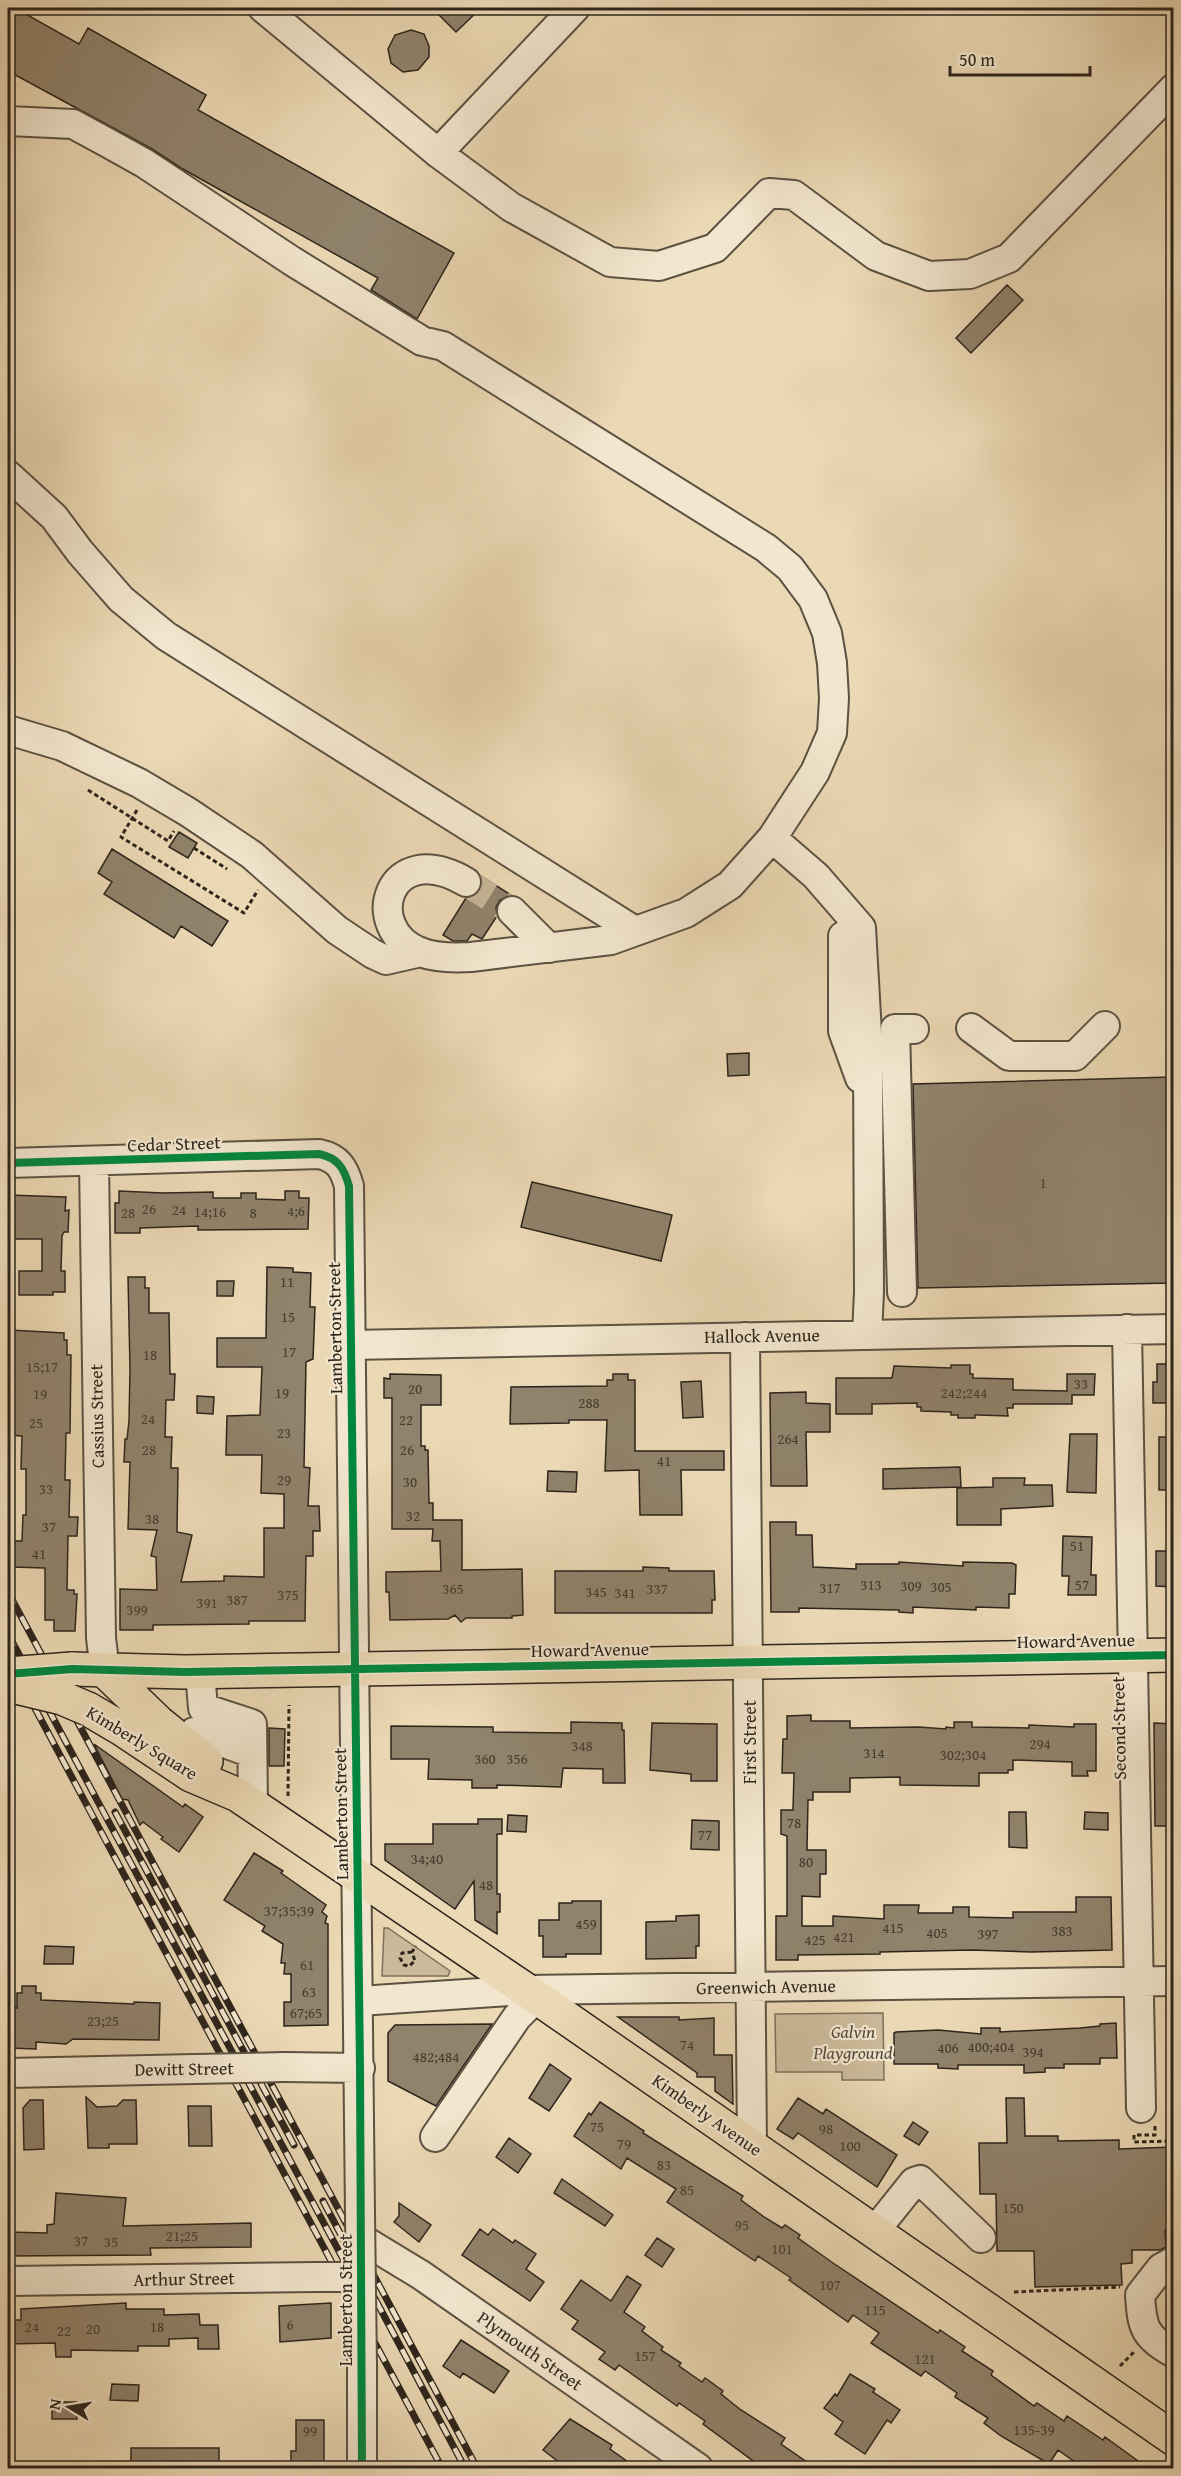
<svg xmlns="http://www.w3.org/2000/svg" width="1181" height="2476" viewBox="0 0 1181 2476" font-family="'Gentium Book Plus',serif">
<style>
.green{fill:#cbba9a;stroke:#7c705b;stroke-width:1.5}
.building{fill:#90826b;stroke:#2d251c;stroke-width:1.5}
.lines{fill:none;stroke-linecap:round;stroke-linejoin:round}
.minor-tunnel{stroke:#c5b496;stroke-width:28;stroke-dasharray:28 14;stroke-linecap:butt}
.minor-casing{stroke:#5c5242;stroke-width:32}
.major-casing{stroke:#2d251c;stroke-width:36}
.path{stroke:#2d251c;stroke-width:3;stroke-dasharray:4.5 3;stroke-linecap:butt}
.minor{stroke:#f2e6ce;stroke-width:28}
.major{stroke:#ebd8b4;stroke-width:33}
.rail-casing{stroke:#2d251c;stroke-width:7}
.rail{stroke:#f2e6ce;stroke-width:4.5;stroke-dasharray:14;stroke-linecap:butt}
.minor-bridge-casing{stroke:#5c5242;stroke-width:32;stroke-linecap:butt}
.major-bridge-casing{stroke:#2d251c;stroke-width:36;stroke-linecap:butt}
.minor-bridge{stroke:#f2e6ce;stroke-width:28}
.major-bridge{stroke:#ebd8b4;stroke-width:33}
.cycleway-casing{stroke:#f2e6ce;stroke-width:11}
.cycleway{stroke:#00873e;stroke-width:8}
.labels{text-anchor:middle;stroke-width:4.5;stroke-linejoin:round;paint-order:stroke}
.number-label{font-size:15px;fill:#463c30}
.street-label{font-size:18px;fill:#2d251c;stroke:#f2e6ce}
.park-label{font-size:18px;font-style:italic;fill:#544a3c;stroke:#f2e6ce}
</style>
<rect width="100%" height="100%" fill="#ebd8b4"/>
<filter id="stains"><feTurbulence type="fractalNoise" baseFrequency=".00333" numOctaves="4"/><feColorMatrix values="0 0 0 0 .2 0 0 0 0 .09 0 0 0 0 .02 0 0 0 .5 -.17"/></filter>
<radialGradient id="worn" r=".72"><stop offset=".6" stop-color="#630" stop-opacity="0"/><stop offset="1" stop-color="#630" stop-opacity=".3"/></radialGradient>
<path class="green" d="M384,1928H388L450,1971L448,1976H382Z
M883,2013L884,2080H842V2072H776L775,2014Z"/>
<path class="building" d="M8,8H15L79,44L88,28L206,95L198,110L454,253L417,319L371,290L378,278L181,168L152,149L8,71Z
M432,8H481L456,32Z
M411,30L424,34L429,46V57L418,70L403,72L391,63L388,49L395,35Z
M1007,285L1023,300L971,353L956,338Z
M179,832L197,843L188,858L169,847Z
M112,849L228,921L212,946L181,926L174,938L104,894L112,882L98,873Z
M481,876L511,895L500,900L496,907L497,916L482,939L472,934L467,941H453L443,935L466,898L476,895L481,889Z
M749,1053V1075L728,1076L727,1054Z
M1172,1077L1173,1283L918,1288L913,1084Z
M532,1182L672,1215L661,1261L521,1227Z
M119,1191L163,1193L213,1192V1198H241V1193H256V1199L285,1200V1191H299V1198H309L308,1229L198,1230V1226L140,1228V1233H115V1203H119Z
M8,1195L66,1197L65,1211L69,1210L68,1232H64L62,1236L61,1271H65V1292H53V1295H19V1271H42V1239H8Z
M267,1267L293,1268V1272L311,1273L310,1307H315L313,1359L306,1362L304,1467L310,1468L308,1506H319L320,1531H313V1556H306L305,1621H249V1624L153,1625V1630H120V1589L157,1590L156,1557L151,1556L157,1530L128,1529L130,1462H124L125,1439H127L129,1421L130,1368L128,1277H145V1288H149V1313H169L170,1374H175L174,1400H166L165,1437H172L171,1468H178L177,1532L192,1535L181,1582L224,1581V1576L264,1577V1528H284V1494L261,1493L262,1455H226L227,1416L260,1415L262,1367H217V1338H266Z
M217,1281H234L233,1296H217Z
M10,1330L64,1333V1340H67V1355H71L70,1433H66L65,1480H70L69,1517H78L77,1536H68L67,1590H74V1594H77L75,1631H54V1620H45V1568L12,1567L13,1541H22L23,1515H26V1469H21L22,1436L8,1435V1408L13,1409V1353H9Z
M1157,1364H1173V1403H1153V1382H1157Z
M951,1365H970V1374H973V1378L1013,1379V1390L1067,1391V1374H1095L1094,1395H1072V1404H1013V1408H1007L1008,1416L978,1415H975V1418H958V1415H951V1412L921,1411V1407H917V1403L872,1404V1414H836V1378H892L894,1366L951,1368Z
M390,1374L441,1375V1405H421V1446H425V1450H428L429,1503H433V1520H462V1570L522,1569L523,1615L512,1616V1618H466L461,1622L455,1615L448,1619L390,1620L389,1592H386V1572L441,1571L440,1541H432L433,1529H392V1398H384V1378L390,1379Z
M613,1374H628V1380H635V1451H724V1470H681L682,1515H640L639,1470L605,1471L607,1420H569V1423L510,1424L511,1387L607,1386V1380H613Z
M701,1381L703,1417L683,1418L681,1382Z
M806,1392V1403L830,1404V1432H806L807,1486H771L770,1393Z
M197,1396L214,1397L213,1414L197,1413Z
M1070,1434H1097L1096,1493L1067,1492Z
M1159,1437H1173V1490H1159Z
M960,1467L961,1487L883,1489V1469Z
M548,1471L577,1472L576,1492L547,1491Z
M993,1478H1025L1024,1485H1052L1053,1506L1001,1509V1525H957V1488L993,1487Z
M770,1522H796V1535H812L813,1567L856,1569V1564H899V1562L963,1566V1562L1012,1563L1016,1565L1015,1594H1009V1608L976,1607V1610L913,1607V1613L899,1612V1610L799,1608V1612H771Z
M1063,1536L1092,1537L1091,1575H1096V1595H1068L1069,1576H1062Z
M1156,1551H1173V1587L1156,1586Z
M643,1567L669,1568V1571H714L715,1600H712V1613H555V1571H643Z
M811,1715V1721H850V1728L919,1727L946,1729V1727L954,1728V1722H972V1727L1029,1728V1725L1074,1727V1724H1096V1771H1087L1088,1776H1072V1762L1013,1760V1770H1008V1773H979V1786L900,1785V1777L850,1778V1792H813V1800H808L807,1850H826V1874H820V1897L802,1896V1926H833V1916L884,1919V1905H919L918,1913H953V1907H969V1917L1013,1918V1912H1076V1897H1111L1112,1950L1031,1952L972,1950L880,1952V1954L798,1955V1960H776V1916H787V1836L781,1834V1810H793L794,1773H782L783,1739H787V1716Z
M571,1722L622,1723V1730H624L625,1783H603V1769L563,1768L561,1787L497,1785V1788H472V1780L428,1779L429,1759H391V1726L493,1727V1732L571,1733Z
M652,1723L717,1724V1781H691V1774L650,1770Z
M1154,1723L1173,1724V1826H1155Z
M269,1728L285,1729L284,1766H269Z
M94,1744L183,1807L185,1804L203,1817L179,1852L161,1839L163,1837L143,1822L140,1825L128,1800L122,1799Z
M1009,1812H1026L1027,1848L1009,1847Z
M1085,1812L1108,1813V1830L1084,1829Z
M508,1815L527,1816L526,1832L507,1831Z
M478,1819H502V1834H497V1894H500V1912H497V1934L475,1920L474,1881L455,1909L385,1860V1844H433V1824H478Z
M692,1820L719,1821V1850L691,1849Z
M254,1853L283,1871L281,1873L326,1905L322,1912L327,1916L325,1923L328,1924V2025L284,2026V2002H291V1974H284L285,1963H281L283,1944L262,1931L265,1926L224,1900Z
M572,1901H601V1954H566V1957H543V1936H539V1920H559V1903H572Z
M699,1915V1946H696V1958L646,1959V1922L676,1921V1916Z
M45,1946L74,1947L73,1964H44Z
M22,1986H36V1993H41V2000L134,2004V2002L160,2003L159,2040L73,2039L66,2044L36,2042V2049L8,2048V2006L17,2008V1993H22Z
M618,2017H679V2020L714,2018V2055H732L733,2104L715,2091V2077H697V2073Z
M1116,2023L1117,2058H1100V2064H1064V2068H1045V2072L1024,2073V2065H958V2069L938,2068V2064H894V2033L896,2032L938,2030L981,2034V2028H1000V2032L1080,2028L1100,2026V2024Z
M492,2024L436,2106L388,2081V2033L395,2025Z
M550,2064L571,2079L549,2111L529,2098Z
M86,2097L97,2107L117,2106L123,2100H136L137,2144H109V2148H88Z
M798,2098L823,2114L826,2109L897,2155L877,2187L798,2133L793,2139L777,2129Z
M1006,2098H1024L1025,2136H1058V2141L1119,2140V2149L1173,2147V2230H1165L1166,2247L1160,2250H1132V2263L1121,2264L1122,2285L1035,2287L1034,2251H997L996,2194H980L979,2143H1007Z
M30,2100H43L44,2149L24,2150L23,2108Z
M600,2102L644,2131L643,2133L743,2196L741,2200L764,2217L782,2228L785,2225L800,2235L798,2238L833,2263L938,2333L940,2330L965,2347L962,2351L993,2371L991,2375L1034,2406L1037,2403L1064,2421L1067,2416L1103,2440L1105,2437L1149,2469H1085L1058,2450L1049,2464L1001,2436L984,2423L988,2418L955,2397L957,2393L925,2371L921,2376L871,2343L879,2333L853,2315L848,2322L789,2280L791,2278L758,2256L755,2261L667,2202L676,2189L627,2158L621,2169L574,2136L589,2113L591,2115Z
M188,2106H211L212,2146H189Z
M913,2122L928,2132L919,2145L904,2136Z
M509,2138L531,2154L518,2173L496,2157Z
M562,2179L613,2215L605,2226L554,2193Z
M56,2193L126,2198L123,2226L251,2223V2247L150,2248L151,2255L8,2256V2232L47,2233V2225L54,2224Z
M399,2203L431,2225L419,2242L394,2222L399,2216Z
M480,2229L488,2235L493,2229L513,2243L515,2240L536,2254L526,2269L544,2282L530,2301L462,2255Z
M657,2238L674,2249L662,2267L645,2255Z
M627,2276L641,2285L624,2312L645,2327L642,2331L663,2347L661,2350L681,2363L679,2366L702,2382L705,2378L723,2391L721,2394L741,2410L785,2438L781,2444L817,2469H764L703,2424L705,2421L679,2403L677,2406L619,2365L615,2370L599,2359L605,2352L572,2329L578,2321L561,2309L581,2280L611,2301Z
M126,2303V2309H164V2315L199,2314L200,2325H218L219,2349H198V2338L169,2339V2346H138V2351L71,2350V2357H56L55,2343L8,2344V2320H21V2309Z
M331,2303V2338L280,2342L279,2306Z
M461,2340L509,2371L494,2393L463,2373L460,2378L443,2366Z
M850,2374L875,2389L873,2392L900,2410L891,2423L887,2420L865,2454L835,2434L843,2422L824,2408L835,2394L837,2396Z
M112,2384L139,2385L138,2401L110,2400Z
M52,2402H77V2419H52Z
M570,2419L612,2445L610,2449L638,2469H568L543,2450Z
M296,2420H324V2469H291V2451H296Z
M131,2448H219V2469H131Z"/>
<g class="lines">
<path class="minor-tunnel" d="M466,882L512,911"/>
<defs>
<path id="minor" d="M263,8L438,153L511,207L610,262L659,266L715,248L769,193L794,195L876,256L929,276L970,274L1009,258L1174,88
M8,121L73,124L108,143L144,163L292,261L422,341L443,346L766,548L790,568L813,599L827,633L832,663L834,698L832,733L815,772L772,838L730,885L686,913L611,940L471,957C454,958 436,958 420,952C361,929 387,836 466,882
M438,153L575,8
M8,475L54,517L80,552L121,599L166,636L635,931
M8,730L62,746L139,783L188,812L252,855L337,930L373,954L386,960L421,952
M772,838L816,876L861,928L868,1051L869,1292L867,1334
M512,911L549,948
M843,936V1031L860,1078
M971,1028L1009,1056H1075L1105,1026
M94,1162L101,1638L105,1671
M8,1163L319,1154C338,1158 344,1168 349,1186L360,2214
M902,1292L895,1029H914
M1127,1329L1141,2108
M745,1337L752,2147
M350,1345L1174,1329
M200,1672L203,1708L252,1724L253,1805
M194,1732L252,1753
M359,2001L526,1990L1174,1981
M284,2067L360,2068
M8,2073L195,2069
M435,2137L517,2017L536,1998
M874,2232L914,2182L920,2180L981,2238
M360,2238L421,2275L698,2468
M1174,2261L1161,2268L1140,2295C1142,2327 1144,2337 1174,2353
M8,2281L316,2277
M362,2366V2468"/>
<path id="major" d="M72,1669L185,1672L1174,1655
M105,1671L158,1722L206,1761
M88,1709L122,1729L191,1775L238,1795L526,1990L1174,2439"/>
</defs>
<use href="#minor" class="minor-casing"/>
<use href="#major" class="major-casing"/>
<path class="path" d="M88,790L168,841L174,831
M137,810L121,837L244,913L258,890
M194,848L227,869
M288,1796L289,1705
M412,1952L402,1953L400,1958L404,1965L409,1966L415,1961L412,1952L416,1946
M1155,2126V2135H1134V2142L1174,2141
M1014,2292L1120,2287
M1120,2366L1135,2351"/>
<use href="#minor" class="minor"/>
<use href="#major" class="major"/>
<defs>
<path id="rail" d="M8,1592L477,2468
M8,1634L371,2311
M8,1658L442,2468
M115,1812L294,2145
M323,2201L465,2468"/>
</defs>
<use href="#rail" class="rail-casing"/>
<use href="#rail" class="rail"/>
<defs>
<path id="minor-bridge" d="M195,2069L284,2067
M360,2214L362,2366
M316,2277H361"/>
<path id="major-bridge" d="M8,1674L72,1669
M8,1685L62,1698L88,1709"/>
</defs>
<use href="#minor-bridge" class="minor-bridge-casing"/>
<use href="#major-bridge" class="major-bridge-casing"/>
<use href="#minor-bridge" class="minor-bridge"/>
<use href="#major-bridge" class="major-bridge"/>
<defs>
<path id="cycleway" d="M8,1163L319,1154C338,1158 344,1168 349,1186L360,2068L362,2468
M8,1674L72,1669L185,1672L1174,1655"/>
</defs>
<use href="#cycleway" class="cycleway-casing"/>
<use href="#cycleway" class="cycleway"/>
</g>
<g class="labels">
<g class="number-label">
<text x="1043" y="1188">1</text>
<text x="149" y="1214">26</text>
<text x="179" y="1215">24</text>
<text x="296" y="1216">4;6</text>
<text x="210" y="1217">14;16</text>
<text x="128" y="1218">28</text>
<text x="253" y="1218">8</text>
<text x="287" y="1287">11</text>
<text x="288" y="1322">15</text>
<text x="289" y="1357">17</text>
<text x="150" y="1360">18</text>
<text x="42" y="1372">15;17</text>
<text x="1081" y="1389">33</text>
<text x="415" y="1394">20</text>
<text x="282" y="1398">19</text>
<text x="964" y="1398">242;244</text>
<text x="40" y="1399">19</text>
<text x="589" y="1408">288</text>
<text x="148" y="1424">24</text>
<text x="406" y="1425">22</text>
<text x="36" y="1428">25</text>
<text x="284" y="1438">23</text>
<text x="788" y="1444">264</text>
<text x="149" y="1455">28</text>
<text x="407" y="1455">26</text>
<text x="664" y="1466">41</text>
<text x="284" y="1485">29</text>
<text x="410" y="1487">30</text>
<text x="46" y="1494">33</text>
<text x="413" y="1521">32</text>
<text x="152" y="1524">38</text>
<text x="49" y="1532">37</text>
<text x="1077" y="1551">51</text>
<text x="39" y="1559">41</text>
<text x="871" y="1590">313</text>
<text x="1082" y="1590">57</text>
<text x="911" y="1591">309</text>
<text x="941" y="1592">305</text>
<text x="830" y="1593">317</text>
<text x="453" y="1594">365</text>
<text x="657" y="1594">337</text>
<text x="596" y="1597">345</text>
<text x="625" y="1598">341</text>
<text x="288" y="1600">375</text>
<text x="237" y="1605">387</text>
<text x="207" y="1608">391</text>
<text x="137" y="1615">399</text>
<text x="1040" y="1749">294</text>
<text x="582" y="1751">348</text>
<text x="874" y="1758">314</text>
<text x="963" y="1760">302;304</text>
<text x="485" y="1764">360</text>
<text x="517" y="1764">356</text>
<text x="794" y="1828">78</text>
<text x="705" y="1840">77</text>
<text x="427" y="1864">34;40</text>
<text x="806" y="1867">80</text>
<text x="486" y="1890">48</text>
<text x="289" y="1916">37;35;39</text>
<text x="586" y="1929">459</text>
<text x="893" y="1933">415</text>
<text x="1062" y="1936">383</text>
<text x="937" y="1938">405</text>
<text x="988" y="1939">397</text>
<text x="844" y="1942">421</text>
<text x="815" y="1945">425</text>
<text x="307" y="1970">61</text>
<text x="309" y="1997">63</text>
<text x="306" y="2018">67;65</text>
<text x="103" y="2026">23;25</text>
<text x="687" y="2050">74</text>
<text x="991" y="2052">400;404</text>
<text x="948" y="2053">406</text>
<text x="1033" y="2057">394</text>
<text x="436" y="2062">482;484</text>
<text x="597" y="2132">75</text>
<text x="826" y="2134">98</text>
<text x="624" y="2149">79</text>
<text x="850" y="2151">100</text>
<text x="664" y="2170">83</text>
<text x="687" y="2195">85</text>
<text x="1013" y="2213">150</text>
<text x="742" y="2230">95</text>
<text x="182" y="2241">21;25</text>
<text x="81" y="2246">37</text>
<text x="111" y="2247">35</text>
<text x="782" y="2254">101</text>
<text x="830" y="2290">107</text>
<text x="875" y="2315">115</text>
<text x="290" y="2330">6</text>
<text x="32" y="2332">24</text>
<text x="157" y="2332">18</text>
<text x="93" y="2334">20</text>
<text x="64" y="2336">22</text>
<text x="645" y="2361">157</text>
<text x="925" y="2364">121</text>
<text x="1034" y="2435">135-39</text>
<text x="310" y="2436">99</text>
</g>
<g class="street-label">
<text transform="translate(174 1144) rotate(-2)" y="6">Cedar Street</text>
<text transform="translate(335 1328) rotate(-91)" y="6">Lamberton Street</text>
<text transform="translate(762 1336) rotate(-1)" y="6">Hallock Avenue</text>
<text transform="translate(97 1416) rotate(-91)" y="6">Cassius Street</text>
<text transform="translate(1076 1641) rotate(-1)" y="6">Howard Avenue</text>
<text transform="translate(590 1650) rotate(-1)" y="6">Howard Avenue</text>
<text transform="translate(1119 1728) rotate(-91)" y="6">Second Street</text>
<text transform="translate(750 1742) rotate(-90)" y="6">First Street</text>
<text transform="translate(142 1743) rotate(31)" y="6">Kimberly Square</text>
<text transform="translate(341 1814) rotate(-91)" y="6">Lamberton Street</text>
<text transform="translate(766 1987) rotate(-1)" y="6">Greenwich Avenue</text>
<text transform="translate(184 2069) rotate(-1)" y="6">Dewitt Street</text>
<text transform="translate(707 2115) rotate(35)" y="6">Kimberly Avenue</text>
<text transform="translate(184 2279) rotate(-1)" y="6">Arthur Street</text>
<text transform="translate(346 2300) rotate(-90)" y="6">Lamberton Street</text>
<text transform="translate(530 2351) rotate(35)" y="6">Plymouth Street</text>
</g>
<g class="park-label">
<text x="853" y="2038">Galvin<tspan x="853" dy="21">Playground</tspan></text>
</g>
</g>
<rect width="1181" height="2476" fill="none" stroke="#ebd8b4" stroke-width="30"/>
<rect x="9" y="9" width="1163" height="2458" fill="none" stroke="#2d251c" stroke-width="3"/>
<rect x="15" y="15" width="1151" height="2446" fill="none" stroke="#2d251c" stroke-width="1.5"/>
<g transform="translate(69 2407) rotate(281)" stroke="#f2e6ce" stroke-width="4.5" paint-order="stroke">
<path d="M0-4.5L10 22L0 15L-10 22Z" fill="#2d251c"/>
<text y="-9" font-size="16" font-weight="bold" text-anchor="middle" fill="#2d251c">N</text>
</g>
<path d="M950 66v9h140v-9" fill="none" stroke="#2d251c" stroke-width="3"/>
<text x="959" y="66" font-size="18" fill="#2d251c" stroke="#f2e6ce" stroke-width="4.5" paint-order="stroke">50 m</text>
<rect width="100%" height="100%" filter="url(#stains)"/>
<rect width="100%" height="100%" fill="url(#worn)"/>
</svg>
